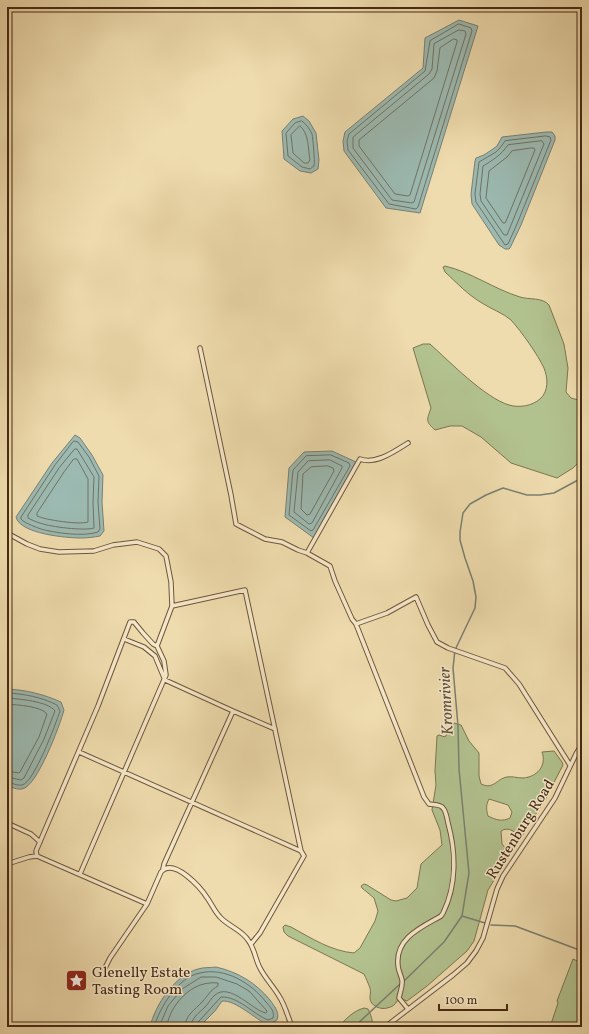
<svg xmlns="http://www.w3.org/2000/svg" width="589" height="1034" viewBox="0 0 589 1034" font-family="Vollkorn,serif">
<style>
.green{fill:#b2c28f;stroke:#7c7652;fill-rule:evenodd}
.water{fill:#9cbab2;stroke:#7a8073}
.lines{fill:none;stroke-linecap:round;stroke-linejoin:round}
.shore{stroke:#717263;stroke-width:1}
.stream{stroke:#7a8073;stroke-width:1.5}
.street-casing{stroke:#70563a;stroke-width:5.5}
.street{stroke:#f5e8ca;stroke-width:3.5}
.labels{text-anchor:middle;stroke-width:3;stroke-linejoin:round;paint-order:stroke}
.street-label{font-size:15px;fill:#462a14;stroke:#f5e8ca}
.poi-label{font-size:15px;fill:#462a14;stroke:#f5e8ca;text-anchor:start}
.water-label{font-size:16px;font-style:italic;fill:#5c4e3c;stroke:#f5e8ca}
</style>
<rect width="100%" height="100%" fill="#efdcae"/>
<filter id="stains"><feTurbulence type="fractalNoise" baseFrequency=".005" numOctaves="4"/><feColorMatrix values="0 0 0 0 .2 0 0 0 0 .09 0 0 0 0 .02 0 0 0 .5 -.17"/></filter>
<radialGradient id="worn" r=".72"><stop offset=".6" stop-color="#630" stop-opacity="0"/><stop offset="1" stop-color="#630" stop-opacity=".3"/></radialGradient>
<path class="green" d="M445,266C471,272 494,289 520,297C530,300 542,297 549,305L564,344L568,368L566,392L571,398L582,401V459L573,468L557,478L511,463L481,437L462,426H450L435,430C425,421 427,420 431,408L413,348L423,344H430C449,361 485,398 509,405C519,408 532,406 540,399C549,391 548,378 544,368C538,355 521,331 511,320C503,313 491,309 482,303C468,295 457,283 445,272L443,267Z
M454,723L461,725L469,741L479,753V776L481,784C494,790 496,779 507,777C512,776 517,778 523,778C537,777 547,766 542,752L554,751L562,762L563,765L546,798L520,839C516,832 509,826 501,831L502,844L510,854L488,890L474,941L467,951L427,986L407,1001L402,999L397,1001C395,1005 392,1007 387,1008C381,1010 370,1006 370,998C370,994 371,992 370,988C368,983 366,978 364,974L288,936L284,932L283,927L285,925L291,927C311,938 331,951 354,953L360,948L375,921L378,911L374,898L362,888L361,886L364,884L367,885L391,900L396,901L407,898L417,888L421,864L442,845L440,830L432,810L436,785L435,771L437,736L439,735L445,737ZM489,799L508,805L512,812L510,818C502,822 496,820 488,816C486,809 486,805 489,799Z
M573,959L582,963V1027H550L558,1003L557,1001Z
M364,1008L368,1009C371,1015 373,1020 372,1027H338C346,1019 353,1011 364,1008Z"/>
<path class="water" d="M459,20L478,26L420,213L386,208L344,151L343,141L345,132L423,68L425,38Z
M303,116L309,121L316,133L319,160L318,169L311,173L300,171L284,159L282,131L293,119Z
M546,132H552L555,136V140L521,225L510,248L509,249H505L499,245L472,204L471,194L475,161L476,158L484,155L493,149L497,146L502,137Z
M75,435L80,438L92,455L103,475L102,502L104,531L100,536C94,537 88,538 81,538C67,538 20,534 16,517L52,463Z
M332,451L356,462L314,538L285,517L289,468L304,452Z
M7,689C26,690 43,694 61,702L64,710C60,725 37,787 22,789C18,790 11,787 7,786Z
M216,967C238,972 256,983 270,1000C274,1006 280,1012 277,1020L268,1025C255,1019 236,1000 222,1001L215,1011L199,1027H150C155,1005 175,975 198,969C204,967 210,968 216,967Z"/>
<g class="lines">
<path class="shore" d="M459,24L471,28L472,31L418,207L416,209L389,204L348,150L347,141L349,134L425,71L430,41Z
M459,30L465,31L466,34L414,202L412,203L392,200L353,148V137L429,74L432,69L434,44Z
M454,39L457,40V42L410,195L408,196L395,194L359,146V140L434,78L437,71L440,48Z
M302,121C306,124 310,129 312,134C313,139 315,161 314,166L310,169L302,167L288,156L286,133L295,123Z
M300,126C309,133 308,149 310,160L308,163H304L293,153L291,135Z
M546,136L550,137L551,140L517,224L508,244L505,245L476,202L475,194L479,162L496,152L500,148L505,141Z
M542,141L544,144L507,235H504L481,201L480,194L483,166C493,160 501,155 508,145Z
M531,148H534L535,150L507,219L505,223H503L486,198L489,171L507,157L512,151Z
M74,441L78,442L89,457L99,476L98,502L100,529L98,532C84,537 55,533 41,529C35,527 28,524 23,521L21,519V517L55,465Z
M75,449H77L94,477L93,502L94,528C84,531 51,527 40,523C36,522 32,520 28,518V515L59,468Z
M331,455L349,463L350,466L313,530L311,531L289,515L293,470L306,456Z
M74,459H77L88,479V522C79,525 46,520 37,516V513L64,472Z
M330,460L342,466V468L312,523L309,524L294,512L298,472L308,461Z
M328,466L333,468L334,471L310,514L307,515L301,509L303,474L311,467Z
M7,693C25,694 41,697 57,705L60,711C56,723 34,783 22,785C18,786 12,783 7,782
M7,698C18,699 48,701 55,711L44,739L24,778L21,780L7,777
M7,704C17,705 41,706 47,714L39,737L20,772L19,773L7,771
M154,1027C160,1007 178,977 200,973C225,967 251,983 266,1002C270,1007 275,1011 273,1018L268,1020C253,1014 238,996 221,997L201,1019L196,1024V1027
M159,1027L168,1006L182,989L201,977H216L237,984L249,991L267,1011L266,1013C253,1011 230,982 215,995C211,998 209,1003 205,1007C199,1013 191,1018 191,1027
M166,1027C168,1021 170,1014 173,1009C183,993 198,981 218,983V986C210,990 208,996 202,1002C195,1010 185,1015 185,1027"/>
<path class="stream" d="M462,916L485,923
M491,925L515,926L582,951
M404,981L444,942L462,916L469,873L459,769L458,726L453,668L455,650L475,608L476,597L473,581L465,558L460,540V532L463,513L470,504L486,495L503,488L527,495H540L554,493L578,480L582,476
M274,1022L278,1027
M354,1027L400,984"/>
<defs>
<path id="street" d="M200,348L231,495L236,524L265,539L282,542L298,550L307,553L360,459C376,465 395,451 408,443
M7,533L27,544L40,549L59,552L94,551L113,545L137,542L159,549L166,556L171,582L172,606L245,590L301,851L304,856L260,933L251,944
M307,553L330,566L335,581L352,619L356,624L387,613L416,597L428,625L437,642L448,648L505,668L519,684L570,765
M356,624L424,797L429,804C433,805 440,804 443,808C446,811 447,818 448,823C456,852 457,885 443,913L441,916C422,927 395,938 398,965C398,970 401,975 402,980C403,986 400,992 399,998L408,1009
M124,639L144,647L155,656L165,680L233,711L164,864L163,869
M157,646L172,606
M233,711L275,729
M79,752L301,851
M7,823L31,834L40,842
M7,864L29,857L37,856
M80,874L166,675L164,661L157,646L153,644L143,633L134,622H130L98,706L36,851L37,856L147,904L161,872C174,857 201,888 208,899C212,905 215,912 220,917C228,926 242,930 248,940C255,949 255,959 260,968C265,978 273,986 279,996C285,1005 288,1017 292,1027
M104,970L110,958L147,904
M385,1027L453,975L467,963L476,951L483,938L497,889L503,876L555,798L576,754L582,744"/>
</defs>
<use href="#street" class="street-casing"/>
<use href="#street" class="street"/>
</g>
<defs>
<symbol id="sight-square" viewBox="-11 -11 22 22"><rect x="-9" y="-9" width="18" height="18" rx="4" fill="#8f2418" stroke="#f5e8ca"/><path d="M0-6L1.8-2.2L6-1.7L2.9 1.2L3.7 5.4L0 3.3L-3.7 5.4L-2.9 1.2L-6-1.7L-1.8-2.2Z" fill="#fff"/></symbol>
</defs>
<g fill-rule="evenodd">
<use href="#sight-square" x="64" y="968" width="25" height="25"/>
</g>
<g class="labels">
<g class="street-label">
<text transform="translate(520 829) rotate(-58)" y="5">Rustenburg Road</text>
</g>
<g class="poi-label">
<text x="92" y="977">Glenelly Estate<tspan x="92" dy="17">Tasting Room</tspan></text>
</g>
<g class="water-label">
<text transform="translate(445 701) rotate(-93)" y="6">Kromrivier</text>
</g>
</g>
<rect width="589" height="1034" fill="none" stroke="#efdcae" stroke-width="24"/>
<rect x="8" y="8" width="573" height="1018" fill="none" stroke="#462a14" stroke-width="2"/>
<rect x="12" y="12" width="565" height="1010" fill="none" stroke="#462a14"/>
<path d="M439 1004v6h68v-6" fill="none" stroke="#462a14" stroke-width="2"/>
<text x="445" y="1004" font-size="12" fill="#462a14" stroke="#f5e8ca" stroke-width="3" paint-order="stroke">100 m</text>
<rect width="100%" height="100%" filter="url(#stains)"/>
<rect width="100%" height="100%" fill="url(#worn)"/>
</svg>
